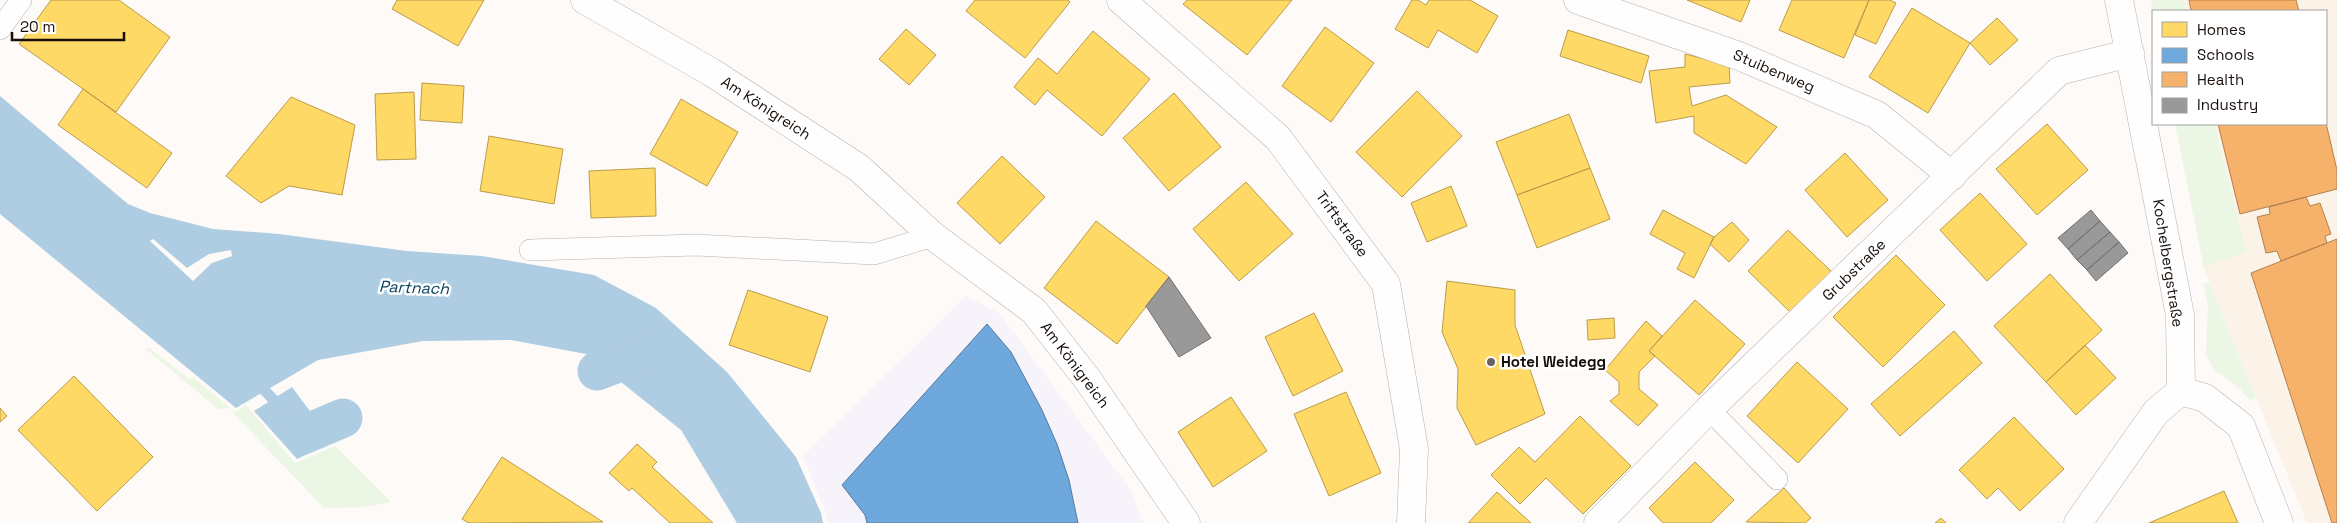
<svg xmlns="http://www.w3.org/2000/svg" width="2337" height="523" viewBox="0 0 2337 523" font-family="'Space Grotesk',sans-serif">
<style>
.education{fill:#f7f3fb}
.medical{fill:#fcf3e8}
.green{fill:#ebf7e4}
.water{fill:#afcde2;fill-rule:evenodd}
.homes{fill:#ffd966;stroke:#ba9c4a}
.schools{fill:#6fa8dc;stroke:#557a9d}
.health{fill:#f6b26b;stroke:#b3814e}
.industry{fill:#999;stroke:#726f6e}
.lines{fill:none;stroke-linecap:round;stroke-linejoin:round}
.stream{stroke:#afcde2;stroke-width:11}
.canal{stroke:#afcde2;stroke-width:39}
.lane-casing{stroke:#b7b1ad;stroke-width:22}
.street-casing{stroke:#b7b1ad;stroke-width:29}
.lane{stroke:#fffefe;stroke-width:21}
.street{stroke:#fffefe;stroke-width:28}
.poi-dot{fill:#68615d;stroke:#fff;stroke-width:2}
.labels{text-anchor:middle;stroke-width:5;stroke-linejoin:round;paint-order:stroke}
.street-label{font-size:15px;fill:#180e09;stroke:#fff}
.poi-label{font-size:15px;font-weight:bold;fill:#180e09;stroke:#fff;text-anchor:start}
.water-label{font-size:16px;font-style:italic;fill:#0b4361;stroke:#fff}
</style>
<rect width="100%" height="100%" fill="#fdfaf8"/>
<path class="education" d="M966,296L999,313L1131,490L1143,523H828L826,513L803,456Z"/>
<path class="medical" d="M2151,0H2337V523H2307L2209,282L2204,268L2175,124H2326V11H2153V13Z"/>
<path class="green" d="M2151,0H2183L2186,11H2153V13Z
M2175,124H2214L2246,252L2204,268Z
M2209,282L2256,398L2251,401L2237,386L2214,370L2206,355L2208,305L2203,284Z
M149,348L190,379L193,377L230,408L218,409L146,349Z
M246,405L295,463L335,446L391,502L365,507L324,508L233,413Z"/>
<path class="water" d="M0,96L128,204L150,213L213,229L279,234L407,251L482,256L594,275L656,308L727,372L796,457L821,513L823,523H737L681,430L586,354L511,340L423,341L318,360L236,408L0,214ZM153,239L187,268L209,254L231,250L232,256L212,263L193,281L150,241Z
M292,387L333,442L297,459L254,411Z"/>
<path class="homes" d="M51,0H119L170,37L116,112L19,44Z
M397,0H484L458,46L392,9Z
M975,0H1068L1070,2L1025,58L966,11Z
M1187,0H1292L1247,55L1183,4Z
M1412,0H1418L1426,5L1429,0H1470L1498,16L1477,53L1438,30L1428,48L1395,29Z
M1687,0H1750L1741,22Z
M1792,0H1869L1844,58L1779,30Z
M1869,0H1890L1896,3L1876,44L1855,35Z
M1912,8L1970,43L1928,113L1869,77Z
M1997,18L2018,40L1990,65L1970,43Z
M1325,27L1374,63L1331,122L1282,86Z
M906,29L936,55L909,85L879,59Z
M1568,30L1649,56L1641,83L1560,56Z
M1093,31L1150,79L1102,136L1047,90L1035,105L1014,87L1038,58L1057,74Z
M1685,54L1729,65L1730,83L1689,87L1692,106L1726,95L1777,127L1746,164L1694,133V116L1656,123L1649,71L1685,67Z
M422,83L464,86L462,123L420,120Z
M83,89L172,153L147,188L58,125Z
M1417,91L1462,136L1402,197L1356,152Z
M414,92L416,159L377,160L375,94Z
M1174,93L1221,147L1169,191L1123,138Z
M291,97L355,125L342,195L289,186L261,203L226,176Z
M681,99L738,132L707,186L650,154Z
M1569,114L1590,168L1517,195L1496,142Z
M2047,124L2088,170L2037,215L1996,169Z
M489,136L563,149L554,204L480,191Z
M1845,153L1888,200L1847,237L1805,190Z
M1002,156L1045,197L1000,244L957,203Z
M655,168L656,216L591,218L589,171Z
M1590,168L1610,219L1537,248L1517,195Z
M1246,182L1293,234L1239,281L1193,229Z
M1451,186L1467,226L1427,242L1411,203Z
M1980,193L2027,244L1987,281L1940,230Z
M1663,210L1714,237L1694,278L1677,269L1685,253L1650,234Z
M1096,221L1169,277L1117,344L1044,288Z
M1732,222L1749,240L1729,262L1710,244L1714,237Z
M1788,230L1832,272L1792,314L1748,271Z
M1896,255L1945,305L1883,367L1833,317Z
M2050,274L2102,330L2046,382L1994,326Z
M1447,281L1515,290V325L1545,414L1476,445L1457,408L1458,369L1442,332Z
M748,290L828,317L810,372L729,345Z
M1695,300L1745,344L1699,395L1649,351Z
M1314,313L1343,371L1293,396L1265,337Z
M1614,318L1615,338L1588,340L1587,320Z
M1646,321L1662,336L1649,351L1655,356L1639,372V389L1658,405L1638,426L1610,401L1619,394V382L1605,370Z
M1954,331L1982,363L1900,436L1871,404Z
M2085,345L2116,378L2076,415L2046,382Z
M1797,362L1848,409L1798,463L1747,416Z
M74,376L153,457L97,511L18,430Z
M1346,392L1381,473L1329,496L1294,414Z
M1231,397L1267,451L1213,487L1178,432Z
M0,408L7,416L0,422Z
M1580,416L1631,466L1583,514L1546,478L1520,504L1491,475L1519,447L1535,462Z
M2014,417L2064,469L2020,511L1998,488L1987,499L1959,470Z
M637,444L657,462L652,467L713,523H670L632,488L629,491L609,473Z
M502,457L603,522L469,523L462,519Z
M1695,462L1734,500L1711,523H1663L1649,508Z
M1784,488L1811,518L1805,523L1746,522Z
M2224,491L2238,523H2149Z
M1497,492L1531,523H1468Z
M1941,518L1946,523H1935Z"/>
<path class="schools" d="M987,324L1011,352L1042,410L1057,444L1069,480L1078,523H867L865,515L842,485Z"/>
<path class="health" d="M2189,0H2296L2299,11H2191Z
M2326,123L2337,170V189L2240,214L2218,124Z
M2306,197L2310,206L2320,203L2331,234L2325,236L2327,243L2281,261L2277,251L2266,253L2257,217L2270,214L2269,207Z
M2337,239V523H2332L2251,273Z"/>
<path class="industry" d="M2091,210L2100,221L2068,249L2058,238Z
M2100,221L2110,232L2077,260L2068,249Z
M2110,232L2119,242L2087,270L2077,260Z
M2119,242L2128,253L2096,281L2087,270Z
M1169,277L1211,338L1179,357L1146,306Z"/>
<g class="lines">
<path class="stream" d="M255,380L283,410"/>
<path class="canal" d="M597,371L647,352
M303,435L343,418"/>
<defs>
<path id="lane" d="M0,29L21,0
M530,250L696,245L874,254L933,236
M1709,409L1777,479"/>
<path id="street" d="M585,0L711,72L859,168L933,236L1034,311L1088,380L1186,523
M1121,0L1278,138L1386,284L1414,449L1411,523
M1578,0L1739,56L1877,115L1952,176
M2119,0L2180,315L2181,391
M2181,391L2205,398L2241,426L2279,523
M1598,523L1709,409L2059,71L2130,53
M2078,523L2156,412L2181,391"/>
</defs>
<use href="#lane" class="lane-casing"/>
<use href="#street" class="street-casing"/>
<use href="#lane" class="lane"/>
<use href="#street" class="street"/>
</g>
<circle class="poi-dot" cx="1491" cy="362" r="5"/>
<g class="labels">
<g class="street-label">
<text transform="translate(1774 71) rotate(23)" y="5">Stuibenweg</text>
<text transform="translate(766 108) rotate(33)" y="5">Am Königreich</text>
<text transform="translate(1342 224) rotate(54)" y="5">Triftstraße</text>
<text transform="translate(2168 263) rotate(81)" y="5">Kochelbergstraße</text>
<text transform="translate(1854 270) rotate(-44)" y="5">Grubstraße</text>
<text transform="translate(1075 365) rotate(53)" y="5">Am Königreich</text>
</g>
<g class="poi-label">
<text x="1501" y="367">Hotel Weidegg</text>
</g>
<g class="water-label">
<text transform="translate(414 287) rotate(2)" y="6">Partnach</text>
</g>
</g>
<rect x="2152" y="10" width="175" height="115" fill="#ffffff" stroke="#a39f9d"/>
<rect x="2162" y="22" width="25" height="15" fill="#ffd966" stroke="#a39f9d"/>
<text x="2197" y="35" font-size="15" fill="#180e09">Homes</text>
<rect x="2162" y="48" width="25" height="15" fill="#6fa8dc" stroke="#a39f9d"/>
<text x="2197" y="60" font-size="15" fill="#180e09">Schools</text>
<rect x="2162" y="72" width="25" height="15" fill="#f6b26b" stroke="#a39f9d"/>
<text x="2197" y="85" font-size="15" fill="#180e09">Health</text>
<rect x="2162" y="98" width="25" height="15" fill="#999999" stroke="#a39f9d"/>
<text x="2197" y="110" font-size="15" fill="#180e09">Industry</text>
<path d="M12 32v8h112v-8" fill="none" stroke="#180e09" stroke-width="2.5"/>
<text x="20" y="32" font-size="15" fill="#180e09" stroke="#ffffff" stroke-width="4" paint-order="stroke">20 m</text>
</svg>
